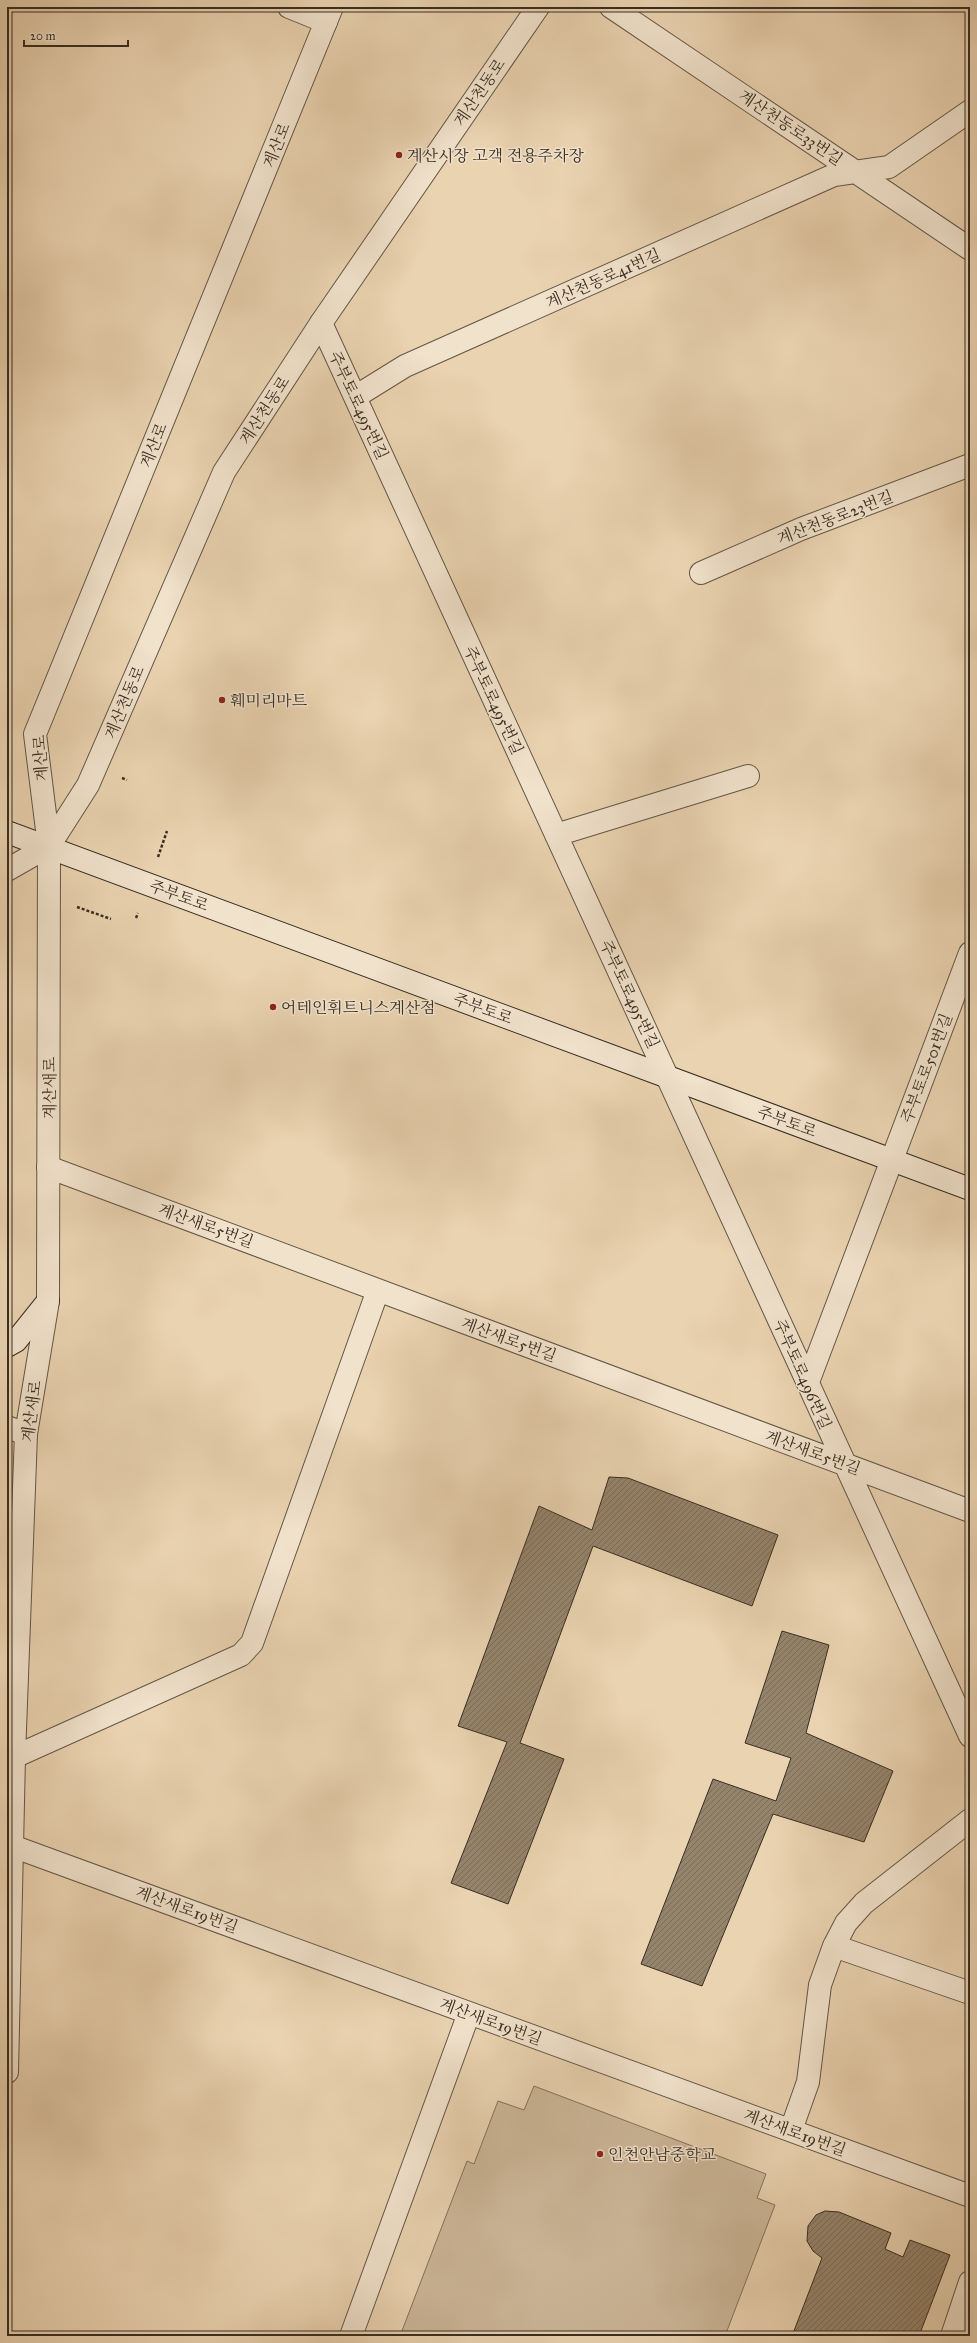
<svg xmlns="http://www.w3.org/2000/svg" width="977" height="2343" viewBox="0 0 977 2343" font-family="'IM FELL Great Primer','Noto Serif KR',serif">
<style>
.garden{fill:#ccb799;stroke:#82725e}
.building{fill:url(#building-hatch);stroke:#382e22}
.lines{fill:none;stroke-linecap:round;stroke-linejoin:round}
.minor-casing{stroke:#645746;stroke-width:24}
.tertiary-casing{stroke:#645746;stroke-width:24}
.secondary-casing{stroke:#382e22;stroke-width:24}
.path{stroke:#382e22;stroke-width:2.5;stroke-dasharray:3 2;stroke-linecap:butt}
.minor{stroke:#f1e2cc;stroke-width:22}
.tertiary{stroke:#f1e2cc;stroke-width:22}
.secondary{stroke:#f1e2cc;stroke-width:22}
.poi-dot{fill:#8f2418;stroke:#f1e2cc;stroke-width:1.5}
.labels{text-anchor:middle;stroke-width:3;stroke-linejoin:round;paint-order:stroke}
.street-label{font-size:16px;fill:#382e22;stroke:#f1e2cc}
.poi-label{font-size:16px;fill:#382e22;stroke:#f1e2cc;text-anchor:start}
</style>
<defs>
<pattern id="building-hatch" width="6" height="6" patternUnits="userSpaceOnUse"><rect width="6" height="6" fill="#95846c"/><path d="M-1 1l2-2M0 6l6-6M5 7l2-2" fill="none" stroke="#7b6c58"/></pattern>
</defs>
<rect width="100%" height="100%" fill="#ead3b1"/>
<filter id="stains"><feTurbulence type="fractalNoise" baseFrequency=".005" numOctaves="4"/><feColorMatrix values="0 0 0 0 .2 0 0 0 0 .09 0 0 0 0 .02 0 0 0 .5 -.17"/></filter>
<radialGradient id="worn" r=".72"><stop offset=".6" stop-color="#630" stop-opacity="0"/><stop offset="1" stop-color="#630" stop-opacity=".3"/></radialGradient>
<path class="garden" d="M534,2086L766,2174L757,2198L775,2205L725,2336H400L467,2161L474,2164L498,2101L524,2110Z"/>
<path class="building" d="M609,1477L628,1478L778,1535L752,1606L593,1546L520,1743L564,1759L508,1904L451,1883L507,1742L458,1726L539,1506L592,1530Z
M782,1631L829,1645L806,1733L893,1771L864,1842L773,1814L702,1986L641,1964L713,1779L776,1801L791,1758L745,1743Z
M825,2211L839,2212L891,2233L885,2249L903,2257L910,2240L950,2255L919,2336H792L822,2258L813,2251L807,2241L808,2226L816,2215Z"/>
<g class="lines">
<defs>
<path id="minor" d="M289,7L326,22
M611,7L970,249
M321,323L970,1736
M355,397L405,366L834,175L889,167L970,111
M701,573L801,529L970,465
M556,835L748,776
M48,1167L970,1511
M808,1382L970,953
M7,1427L26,1434
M14,1757L241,1655L252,1643L378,1290
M12,1846L970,2196
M834,1946L970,1993
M791,2130L808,2082L820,1985L834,1946L846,1923L864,1903L970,1820
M351,2336L469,2013
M952,2336L970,2282"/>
<path id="tertiary" d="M7,870L49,846L88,785L224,472L321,323L538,7
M7,2072L14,1757L26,1434L48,1301L49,846L35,734L332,7"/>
<path id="secondary" d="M7,832L970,1189
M7,1346L16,1341L48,1301"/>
</defs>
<use href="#minor" class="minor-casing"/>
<use href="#tertiary" class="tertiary-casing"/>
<use href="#secondary" class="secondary-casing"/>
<path class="path" d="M122,778L127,780
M158,857L167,831
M77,907L111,919
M136,918L138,913"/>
<use href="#minor" class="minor"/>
<use href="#tertiary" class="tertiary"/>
<use href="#secondary" class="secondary"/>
</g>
<g class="poi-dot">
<circle cx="399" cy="155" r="4"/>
<circle cx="222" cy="700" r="4"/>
<circle cx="273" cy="1007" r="4"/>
<circle cx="600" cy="2154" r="4"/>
</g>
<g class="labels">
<g class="street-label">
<text transform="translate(479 92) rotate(-56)" y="6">계산천동로</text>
<text transform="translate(791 127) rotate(34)" y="6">계산천동로33번길</text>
<text transform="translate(276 145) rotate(-68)" y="6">계산로</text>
<text transform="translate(603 278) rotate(-24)" y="6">계산천동로41번길</text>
<text transform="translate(359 405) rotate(65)" y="6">주부토로495번길</text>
<text transform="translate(264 410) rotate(-57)" y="6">계산천동로</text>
<text transform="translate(153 445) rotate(-68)" y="6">계산로</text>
<text transform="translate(835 517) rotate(-21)" y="6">계산천동로23번길</text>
<text transform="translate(494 700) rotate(65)" y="6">주부토로495번길</text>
<text transform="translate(124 702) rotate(-67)" y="6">계산천동로</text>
<text transform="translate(40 758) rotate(-94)" y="6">계산로</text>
<text transform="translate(179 895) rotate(20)" y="6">주부토로</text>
<text transform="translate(630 994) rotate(65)" y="6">주부토로495번길</text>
<text transform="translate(483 1008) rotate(20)" y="6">주부토로</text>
<text transform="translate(926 1068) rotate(-69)" y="6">주부토로501번길</text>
<text transform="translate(49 1088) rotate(-90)" y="6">계산새로</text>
<text transform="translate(787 1121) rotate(20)" y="6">주부토로</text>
<text transform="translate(206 1225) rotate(20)" y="6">계산새로5번길</text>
<text transform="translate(509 1339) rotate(20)" y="6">계산새로5번길</text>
<text transform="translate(803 1374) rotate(66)" y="6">주부토로496번길</text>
<text transform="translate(31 1411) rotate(-82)" y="6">계산새로</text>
<text transform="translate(813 1452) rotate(20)" y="6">계산새로5번길</text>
<text transform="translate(187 1909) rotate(20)" y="6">계산새로19번길</text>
<text transform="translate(491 2021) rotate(20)" y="6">계산새로19번길</text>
<text transform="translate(795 2132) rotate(20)" y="6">계산새로19번길</text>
</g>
<g class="poi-label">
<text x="407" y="161">계산시장 고객 전용주차장</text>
<text x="230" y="706">훼미리마트</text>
<text x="281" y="1013">어테인휘트니스계산점</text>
<text x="608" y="2160">인천안남중학교</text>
</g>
</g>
<rect width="977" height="2343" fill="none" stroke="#ead3b1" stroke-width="24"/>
<rect x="8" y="8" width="961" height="2327" fill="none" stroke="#382e22" stroke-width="2"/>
<rect x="12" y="12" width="953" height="2319" fill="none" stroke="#382e22"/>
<path d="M24 40v6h104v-6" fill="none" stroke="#382e22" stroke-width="2"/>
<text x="30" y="40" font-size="12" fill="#382e22" stroke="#f1e2cc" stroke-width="3" paint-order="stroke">20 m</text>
<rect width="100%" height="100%" filter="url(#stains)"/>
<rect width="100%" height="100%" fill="url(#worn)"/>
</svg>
